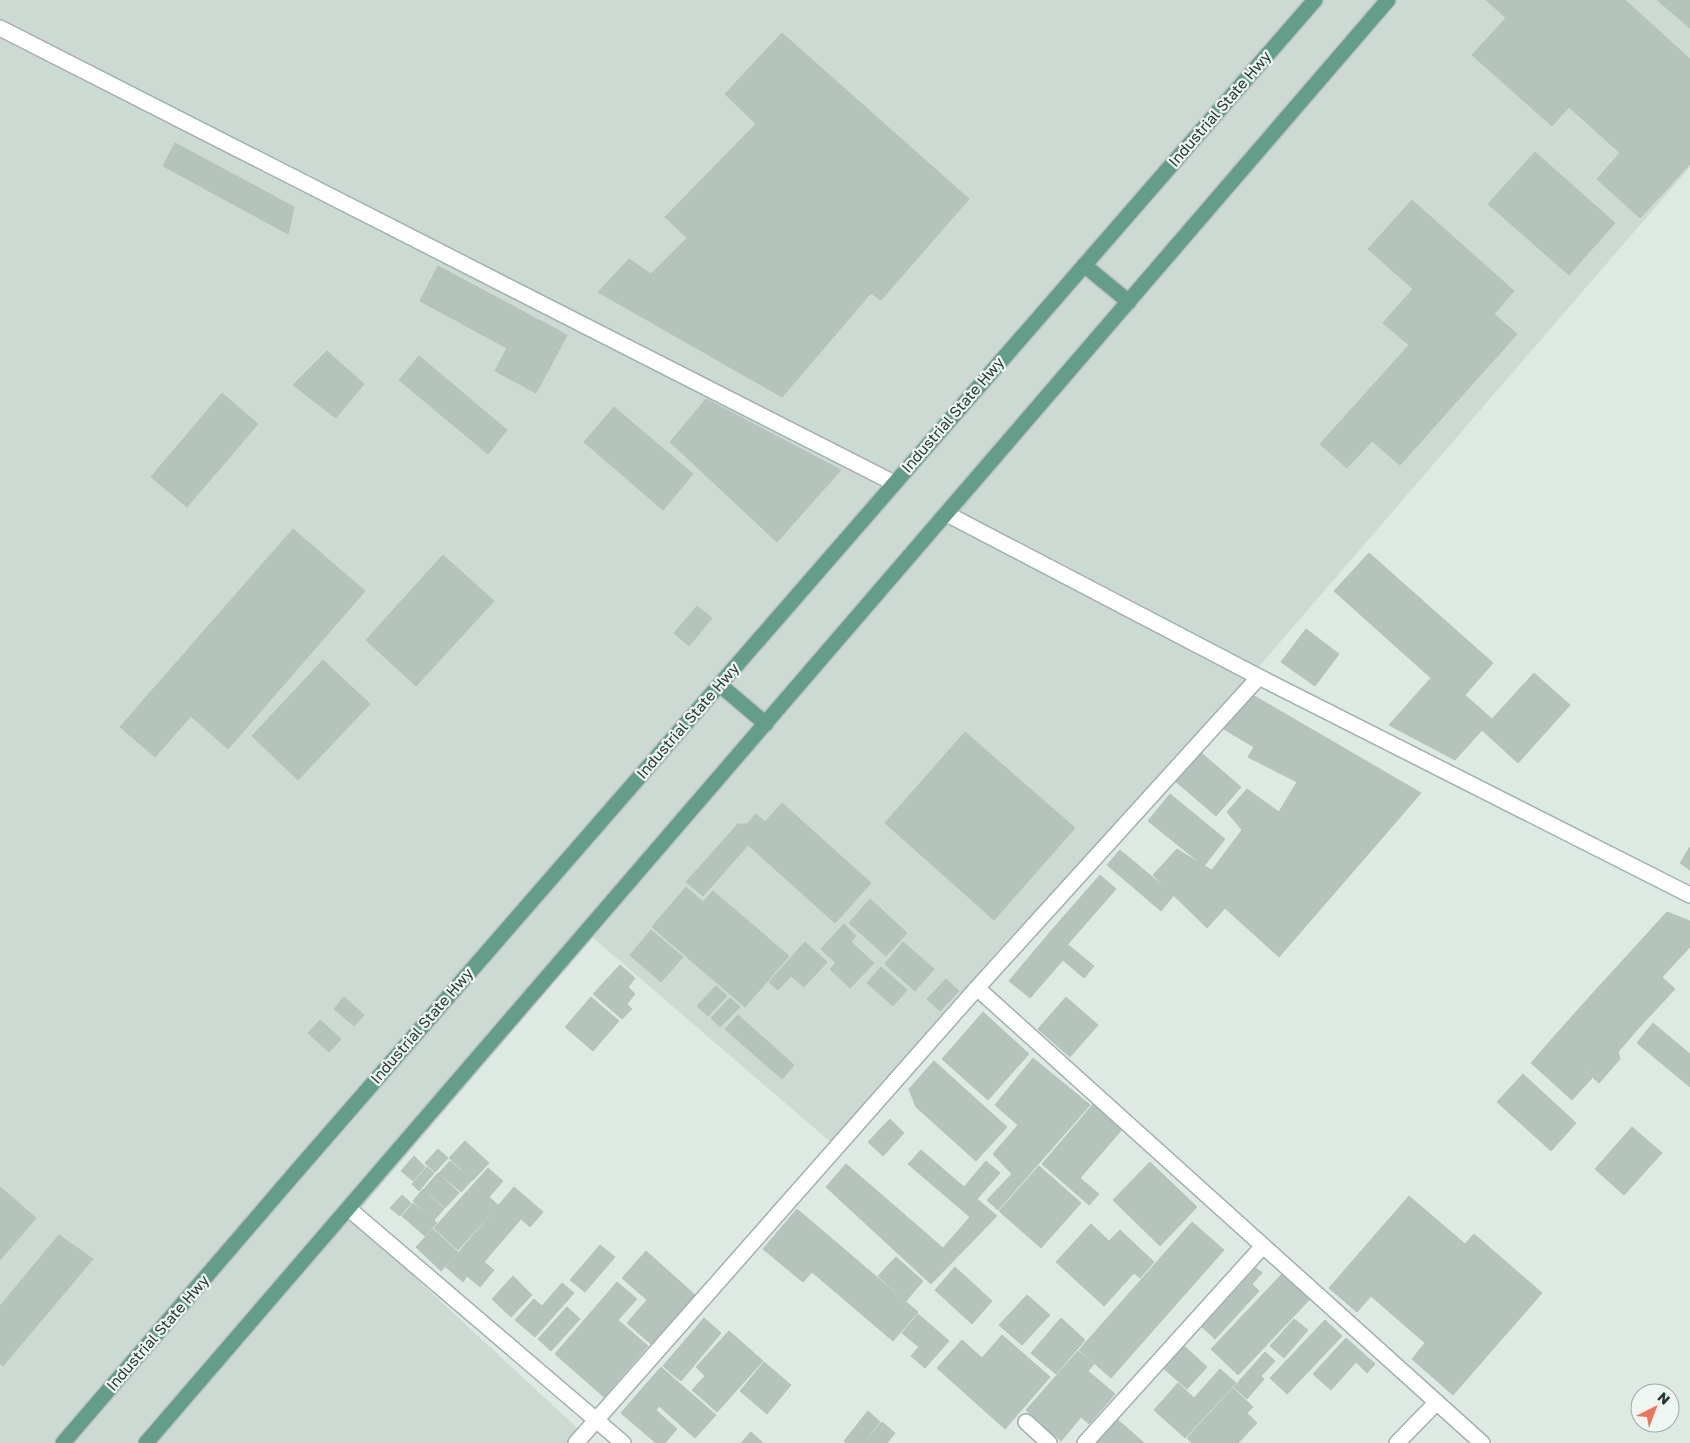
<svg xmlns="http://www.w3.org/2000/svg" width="1690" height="1443" viewBox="0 0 1690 1443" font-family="'Golos Text',sans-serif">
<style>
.built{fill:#cdd9d3}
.building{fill:#b4c4bd;stroke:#b2c2ba}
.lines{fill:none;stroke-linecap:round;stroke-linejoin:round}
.minor-casing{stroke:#a2b0ab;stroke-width:18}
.major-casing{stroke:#bcc3c1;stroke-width:18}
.minor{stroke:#fff;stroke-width:15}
.major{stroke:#659d8b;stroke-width:15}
.labels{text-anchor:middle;stroke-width:4.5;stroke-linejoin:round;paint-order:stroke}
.street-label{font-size:15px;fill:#213831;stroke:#eff6f2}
</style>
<rect width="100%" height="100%" fill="#dfe9e4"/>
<path class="built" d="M0,0H1690V167L1243,685L833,1144L592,937L352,1219L586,1436L580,1443H0Z"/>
<path class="building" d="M1486,0H1625L1690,59V164L1640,218L1597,179L1620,153L1569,107L1552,126L1472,55L1506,18Z
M1657,0H1690V28Z
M782,33L969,199L881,300L871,293L782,397L598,292L629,259L651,274L687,238L665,217L756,124L725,94Z
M175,143L294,207L288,234L163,166Z
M1535,152L1615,223L1569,275L1488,204Z
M1412,200L1514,291L1494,314L1517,334L1400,465L1372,441L1347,468L1320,444L1409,345L1383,323L1413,289L1368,249Z
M438,266L567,335L536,393L495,371L507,348L420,301Z
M327,351L364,384L336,418L293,385Z
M419,356L507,430L488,454L399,380Z
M222,393L258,424L187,507L151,477Z
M706,399L841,470L777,542L670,442Z
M614,407L693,474L663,510L584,442Z
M293,529L365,591L228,749L191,716L155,757L120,727Z
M1369,553L1493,663L1465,695L1492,719L1455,760L1389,725L1431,678L1334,591Z
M443,555L494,601L416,686L366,640Z
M697,606L712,618L689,646L674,633Z
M1306,629L1339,654L1315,686L1281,662Z
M323,660L370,704L298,780L252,736Z
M1534,673L1570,705L1518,763L1482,730Z
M1251,694L1421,793L1279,957L1225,908L1207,928L1153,875L1177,849L1204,866L1212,870L1242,830L1227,812L1247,789L1279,812L1297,782L1248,757L1254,747L1222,728Z
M965,732L1075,828L994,920L885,823Z
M1199,751L1241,787L1216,816L1174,780Z
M1170,794L1225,839L1204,866L1148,821Z
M782,803L871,883L835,923L746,843Z
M756,814L765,822L746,843L748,845L703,896L686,882L738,824H747Z
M1690,847V870L1680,863Z
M1120,850L1174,895L1161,911L1107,865Z
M1100,875L1116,889L1067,945L1051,931Z
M686,887L703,902L713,891L789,956L745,1007L652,927Z
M870,899L907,933L886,956L849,923Z
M1667,912L1690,921V947L1662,977L1675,989L1636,1031L1593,993Z
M844,924L856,936L851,942L874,963L850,988L830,969L836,963L821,949Z
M651,930L683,957L661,982L630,955Z
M1051,931L1094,966L1084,978L1063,960L1030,998L1009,981Z
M805,942L827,962L804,987L791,976L778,990L769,982Z
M903,942L934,969L915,991L885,964Z
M620,965L635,978L628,987L635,994L627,1004L632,1009L622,1019L593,994Z
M881,967L907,990L893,1006L867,983Z
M946,979L959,991L940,1011L927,999Z
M716,986L727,996L708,1016L697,1006Z
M1593,993L1636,1031L1618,1052L1620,1059L1599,1083L1551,1040Z
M344,997L364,1015L354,1026L334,1009Z
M591,997L619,1021L593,1051L565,1027Z
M1066,997L1098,1025L1070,1057L1038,1029Z
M730,998L740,1007L720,1027L711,1018Z
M983,1012L1029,1054L988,1100L942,1059Z
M738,1015L794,1065L782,1079L725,1029Z
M320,1020L341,1039L329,1052L308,1033Z
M1653,1023L1690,1054V1087L1637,1043Z
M1551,1040L1592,1078L1572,1100L1531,1063Z
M1033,1058L1090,1105L998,1210L987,1200L1012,1174L993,1154L1018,1125L995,1105Z
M934,1061L1007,1127L976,1161L916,1107L909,1089Z
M1523,1074L1576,1123L1551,1151L1497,1102Z
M1095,1102L1124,1127L1080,1178L1099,1194L1089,1205L1042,1164Z
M890,1119L904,1133L883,1156L868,1142Z
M1632,1127L1662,1153L1624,1195L1595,1169Z
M465,1141L489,1163L473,1180L449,1158Z
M438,1149L448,1158L435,1172L425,1163Z
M921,1150L964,1187L986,1161L1000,1173L977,1199L997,1216L931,1284L826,1187L846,1164L943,1248L970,1217L908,1164Z
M414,1156L425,1167L413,1181L401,1171Z
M450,1161L472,1180L461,1192L439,1173Z
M1150,1162L1197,1207L1160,1246L1113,1200Z
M1039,1166L1081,1203L1041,1248L999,1211Z
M427,1167L434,1173L419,1191L412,1184Z
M488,1168L503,1181L489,1197L498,1205L458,1250L434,1228Z
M438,1173L459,1193L445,1208L424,1189Z
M0,1187L36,1218L0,1260Z
M514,1187L543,1212L530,1227L521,1219L484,1262L494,1270L480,1287L467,1276L463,1282L446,1267Z
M423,1189L444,1209L434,1220L413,1201Z
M402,1195L411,1203L400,1216L390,1208Z
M1409,1196L1465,1244L1474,1234L1542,1293L1453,1395L1412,1359L1425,1343L1371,1296L1357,1312L1329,1288Z
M413,1203L437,1223L425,1236L402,1216Z
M797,1209L918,1312L893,1341L812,1272L803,1282L763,1249Z
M1192,1222L1224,1250L1111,1378L1079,1350Z
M1091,1224L1109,1241L1120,1230L1154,1262L1140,1278L1134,1273L1104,1306L1056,1262Z
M433,1229L458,1252L441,1271L416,1247Z
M59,1235L93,1259L3,1366L0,1363V1306Z
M600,1245L615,1257L585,1292L570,1280Z
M646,1251L695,1295L651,1344L627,1323L647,1300L622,1278Z
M896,1257L923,1281L906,1301L878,1276Z
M955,1267L992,1301L972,1324L935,1290Z
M1256,1268L1262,1273L1252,1284L1259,1291L1215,1339L1202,1327Z
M1283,1273L1310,1299L1238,1375L1211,1349Z
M513,1276L532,1295L511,1317L492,1299Z
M617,1282L637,1299L618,1320L648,1346L604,1397L555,1354Z
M562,1283L574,1293L535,1337L515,1320L534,1299L542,1306Z
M1027,1295L1050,1315L1022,1345L999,1325Z
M567,1307L580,1319L551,1351L538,1339Z
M918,1314L949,1341L925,1368L911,1356L919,1347L902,1333Z
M704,1318L721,1333L681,1381L663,1366Z
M1061,1318L1085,1340L1056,1374L1031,1353Z
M1294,1319L1308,1330L1284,1358L1270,1346Z
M1325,1320L1342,1336L1287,1394L1270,1378Z
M729,1331L763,1361L717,1412L692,1390L705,1376L696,1367Z
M1002,1335L1050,1377L1005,1429L937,1368L962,1340L982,1358Z
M1346,1338L1375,1364L1367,1373L1356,1362L1331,1390L1313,1374Z
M1182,1344L1207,1367L1187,1389L1162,1367Z
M1078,1351L1094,1364L1088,1371L1115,1394L1089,1424L1081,1417L1061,1441L1026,1410Z
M1265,1352L1275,1361L1261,1376L1264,1379L1247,1399L1234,1387Z
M764,1362L791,1385L767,1414L740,1391Z
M661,1367L716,1415L695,1438L659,1406L656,1410L677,1429L665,1443H656L621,1413Z
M1220,1369L1236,1383L1185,1438L1154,1410L1178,1383L1194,1398Z
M1233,1388L1253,1407L1247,1413L1257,1423L1238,1443H1192L1187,1438Z
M868,1411L880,1422L863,1443H847L844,1441Z
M1117,1419L1144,1443H1095Z
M882,1422L895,1433L887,1443H864Z
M751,1432L763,1443H741Z"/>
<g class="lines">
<defs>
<path id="minor" d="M0,28L894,483
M947,514L1259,677L1690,895
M1259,677L977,988L1482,1443
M349,1209L623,1443
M1026,1422L1049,1443
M576,1443L977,988
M1085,1443L1263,1246
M1397,1443L1437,1402"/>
<path id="major" d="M1084,265L1129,302
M720,685L766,724
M63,1443L295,1173L1315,0
M146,1443L1388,0"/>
</defs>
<use href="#minor" class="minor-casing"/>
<use href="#major" class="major-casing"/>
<use href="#minor" class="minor"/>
<use href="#major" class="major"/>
</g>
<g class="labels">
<g class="street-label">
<text transform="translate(1220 109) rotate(-49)" y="5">Industrial State Hwy</text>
<text transform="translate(953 415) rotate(-49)" y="5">Industrial State Hwy</text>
<text transform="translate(688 721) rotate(-49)" y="5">Industrial State Hwy</text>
<text transform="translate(422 1026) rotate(-49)" y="5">Industrial State Hwy</text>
<text transform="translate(158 1333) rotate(-49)" y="5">Industrial State Hwy</text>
</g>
</g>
<g transform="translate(1655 1408) rotate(42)"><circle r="24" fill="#eff6f2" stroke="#9daaa5"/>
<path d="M0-4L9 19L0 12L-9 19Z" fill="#eb765b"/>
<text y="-8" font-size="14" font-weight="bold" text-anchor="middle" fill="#213831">N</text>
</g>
</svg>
